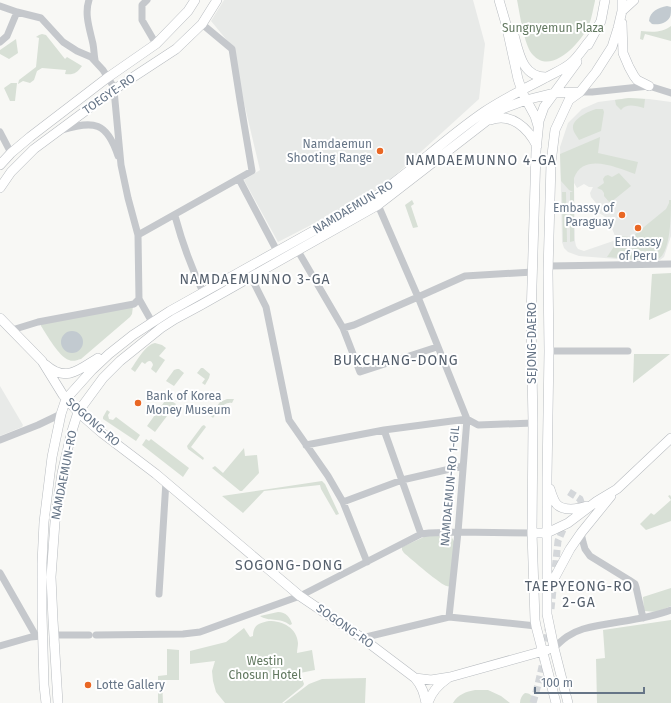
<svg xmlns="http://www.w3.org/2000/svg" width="671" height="703" viewBox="0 0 671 703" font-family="'Fira Sans',sans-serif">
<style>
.built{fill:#e8eae8;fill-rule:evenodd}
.green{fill:#d8e0d6}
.water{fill:#c2cad0}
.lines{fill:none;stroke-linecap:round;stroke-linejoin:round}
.minor-tunnel{stroke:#d4d7da;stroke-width:7;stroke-dasharray:7 3.5;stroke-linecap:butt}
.major-casing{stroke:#b8bcc0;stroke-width:10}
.minor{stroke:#c5c8cc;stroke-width:7}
.major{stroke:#fff;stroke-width:9}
.poi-dot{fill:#e96724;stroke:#fff;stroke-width:1.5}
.labels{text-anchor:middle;stroke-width:4;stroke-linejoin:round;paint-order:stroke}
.park-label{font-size:12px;fill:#637961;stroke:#fff}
.street-label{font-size:12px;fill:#667587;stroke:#fff}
.poi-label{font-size:12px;fill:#667587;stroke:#fff;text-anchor:end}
.quarter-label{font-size:14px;letter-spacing:1px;fill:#545f6c;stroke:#fff}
</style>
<rect width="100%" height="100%" fill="#f8f8f5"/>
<path class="built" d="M224,0H473L485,44L479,99L379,190L278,242L244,180L260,170L230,44L211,21Z
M629,98L649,99L671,102V236L664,257L660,260L655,262L579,256L568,252L564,248L562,242L560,147L568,123L582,109L598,102ZM574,183L577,188L584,184L589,187H593L590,193L591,197L600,208L593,212L599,213L604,216L611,226L615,236H619V239L584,251L578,249L576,246L575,241Z
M0,386L23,425L22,427L0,436Z"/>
<path class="green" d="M517,0H595V1C593,9 592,17 589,25C582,41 552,76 533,55C524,46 520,14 517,0Z
M671,26V41L645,34L643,40L640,39L641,31C652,32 662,33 671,26Z
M42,34L46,35L65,59L67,57L82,66C77,73 74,75 65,74L66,70L42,68L37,71L34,80L30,83L23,81L18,84L19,80L36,67L39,38L36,37L39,35Z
M16,39L18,53L9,59L0,54V50Z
M11,83H17L15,101H10L4,88Z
M629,98L645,99L644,108C635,106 627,103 621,110L616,105L615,100Z
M596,109H603L604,112L601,131L579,140C577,136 573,132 573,128C572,119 589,111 596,109Z
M600,137L598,153L638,162L635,174C617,168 584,152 574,178V241L570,242V192H573L569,190L561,181L560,154Z
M619,173L631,186L610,203L604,196V193L602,190L597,188L604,183L603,179L605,176L608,175L612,177Z
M562,192H566L567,242H563Z
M412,200L414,204L411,206L418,227L413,228L405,205Z
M669,200H671C671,214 671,253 658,259C649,262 618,258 607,257L619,239V236L630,237L633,236L666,209L669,203Z
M671,273V310L649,320L652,274Z
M133,306L132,314L130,317L81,359C77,360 73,362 69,360C59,357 47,335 41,326V324Z
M155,343L162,345L166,348L159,356L165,360L156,373L151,369L153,365C152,361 150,360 147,362L145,364L142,362L135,372L131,369C137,361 145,345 155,343Z
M634,354H670L633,383Z
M201,368H203L210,374L209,378L205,385L202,383L205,379L197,373Z
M177,369H179L184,373L174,386L166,381L174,370Z
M167,398L176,404L155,432L147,426Z
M227,399H234L232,403C223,401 219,411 213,418L210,415L220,402Z
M107,410L110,412L108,415L109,419L113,420L116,417L140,435L136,441L103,419V417Z
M204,425L206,427L191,447L204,458L203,460L188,449L187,446L202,426Z
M146,439L149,441L151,439L189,468L183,477L142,445Z
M244,448L245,456L257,455L259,473L242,491H240L212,468L215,466L223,473Z
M322,481L325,484L339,514L336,515L321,489L320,485L264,491L243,513L222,496Z
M670,495L671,497V521L646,530L640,524L651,513L654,515L671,500L668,496Z
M426,536H451L455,543L450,586C449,586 448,587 447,586C442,586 410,558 404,553L402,550V547Z
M671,588V606L657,612L644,611L643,597Z
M278,612C286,612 290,617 292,624L290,625C280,617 268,622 260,616Z
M671,620V703H597L596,659L605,658L603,630Z
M269,621C283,621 297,628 298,643C298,646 297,650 297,653L312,650L315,670L300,673L304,684L303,686L282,703H225L216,692L213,681L212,671L215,661L190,664V651L226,642L244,628L250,637L253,636C253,625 259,623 269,621Z
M167,649L179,650V680H162L163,703H158V676L167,675Z
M366,678L365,703H284L309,684L322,679Z
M475,690H488L501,696L510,703H453C458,694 466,692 475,690Z
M525,693C531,693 534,698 536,703H520C520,699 522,695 525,693Z"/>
<path class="water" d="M667,6L671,7C671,11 671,15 670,17C666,24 658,25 652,24L649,21C650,11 658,8 667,6Z
M61 342a11 11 0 1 1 22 0a11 11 0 1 1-22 0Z"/>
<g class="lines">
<path class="minor-tunnel" d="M569,492L580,499L581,502L575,512
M551,609L558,541L566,523
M533,703C540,679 545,654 548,629"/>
<defs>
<path id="major" d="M499,0L506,24L518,79L523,94L535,116L538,126
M622,11L634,0
M622,23L623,53L629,67L634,76L637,80L649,86
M514,35C519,54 523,78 547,77
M588,45L601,21L605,0
M490,120C511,112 528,128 537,146
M0,165L11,153L30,137L107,78L156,44L188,11L195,0
M0,188L11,172L34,149L115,89L176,49L202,24L217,0
M0,318L42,361L63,395L78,412L102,433L156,474L300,596L362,638L415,678L431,680L450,677L547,650
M46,365C66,383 80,369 98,358
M550,489C554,502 556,509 571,509C577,509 581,508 587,506
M532,533H547L568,523L597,501L617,489L671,438
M548,590L570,549L581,533L611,496
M415,678C422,686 424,693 426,703
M46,703L44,685L42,613V563L44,522L52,457L61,414L66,399L92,370L109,354L133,335L170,311L376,196C413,170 446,138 484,112C503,99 524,89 545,78C554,73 564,69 571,63C579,56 584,47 591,39
M58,703L53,620L51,577L55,522L62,473L72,431L78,412L103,378L120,361L161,328L175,319L201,305L378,205L502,109L526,100L554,93L580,92
M428,703C431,692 438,685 448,678
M556,703L536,626L535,620L532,533L533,423L531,318L536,151L539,121L544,107L577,62
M568,703L554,648L547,614V477L549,351L548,272L551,163L555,130L569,100L580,92L596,72L612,47L618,28L622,11V0"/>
</defs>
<use href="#major" class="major-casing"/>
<path class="minor" d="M89,0C84,14 90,30 93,44C94,49 94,55 95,60
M147,0L142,5V20L156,44
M0,6L17,12L41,18L63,42L77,51L91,57L103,70L115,89
M0,42L7,36L17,12
M114,90L121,165L128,198L138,235L139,299L152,322
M580,92H592L649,86L671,93
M62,130C94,120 107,122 118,156
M0,132L11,153
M239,179L277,251
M378,205L418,297L467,419L458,532L449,617
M175,216C182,242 191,267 203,292
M138,235L252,171L240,100L232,49L202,24
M298,251L343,328L360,372L437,347
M549,266L671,264
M251,277L266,307L289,420L328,476L343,502L367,562
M343,328L354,325L418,297L465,276L533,272
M12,330L38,322L134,304L139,299
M549,351H628
M384,430L421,534
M0,440L38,425L61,414
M306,445L384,430L467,419L478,425L533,423
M343,502L402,480L463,466
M581,533L583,542L585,549L590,556L629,580L635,584L636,587L643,618
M0,573L36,636
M159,594L166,481
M54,635H89
M96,635L183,634L200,632L300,596L421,534L429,533L458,532L532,533
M362,638L449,617L536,626
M0,646L31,637L41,636
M554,648C563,639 570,633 583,629C612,621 643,621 671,610"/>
<use href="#major" class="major"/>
</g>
<g class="poi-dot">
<circle cx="380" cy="151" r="4"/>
<circle cx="622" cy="215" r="4"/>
<circle cx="638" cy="228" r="4"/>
<circle cx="138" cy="403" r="4"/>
<circle cx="88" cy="685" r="4"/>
</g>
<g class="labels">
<g class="park-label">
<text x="553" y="32">Sungnyemun Plaza</text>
<text x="265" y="665">Westin<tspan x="265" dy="14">Chosun Hotel</tspan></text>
</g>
<g class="street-label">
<text transform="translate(109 94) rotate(-35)" y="4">TOEGYE-RO</text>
<text transform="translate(353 207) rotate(-31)" y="4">NAMDAEMUN-RO</text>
<text transform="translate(532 343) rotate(-90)" y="4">SEJONG-DAERO</text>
<text transform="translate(93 422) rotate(41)" y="4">SOGONG-RO</text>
<text transform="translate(64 475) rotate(-79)" y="4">NAMDAEMUN-RO</text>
<text transform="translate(450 486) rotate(-85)" y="4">NAMDAEMUN-RO 1-GIL</text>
<text transform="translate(345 626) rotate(35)" y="4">SOGONG-RO</text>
</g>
<g class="poi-label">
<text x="372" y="148">Namdaemun<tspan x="372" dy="14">Shooting Range</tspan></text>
<text x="614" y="212">Embassy of<tspan x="614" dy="14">Paraguay</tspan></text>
<text x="638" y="246" text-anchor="middle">Embassy<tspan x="638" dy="14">of Peru</tspan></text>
<text x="146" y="400" text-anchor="start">Bank of Korea<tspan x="146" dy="14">Money Museum</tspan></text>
<text x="96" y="689" text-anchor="start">Lotte Gallery</text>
</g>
<g class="quarter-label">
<text x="481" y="165">NAMDAEMUNNO 4-GA</text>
<text x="255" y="284">NAMDAEMUNNO 3-GA</text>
<text x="396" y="365">BUKCHANG-DONG</text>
<text x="289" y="570">SOGONG-DONG</text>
<text x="579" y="591">TAEPYEONG-RO<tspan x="579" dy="16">2-GA</tspan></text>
</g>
</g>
<path d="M535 687v6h109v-6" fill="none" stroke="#667587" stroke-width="2"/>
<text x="541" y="687" font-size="12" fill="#667587" stroke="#ffffff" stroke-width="3" paint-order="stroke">100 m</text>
</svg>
